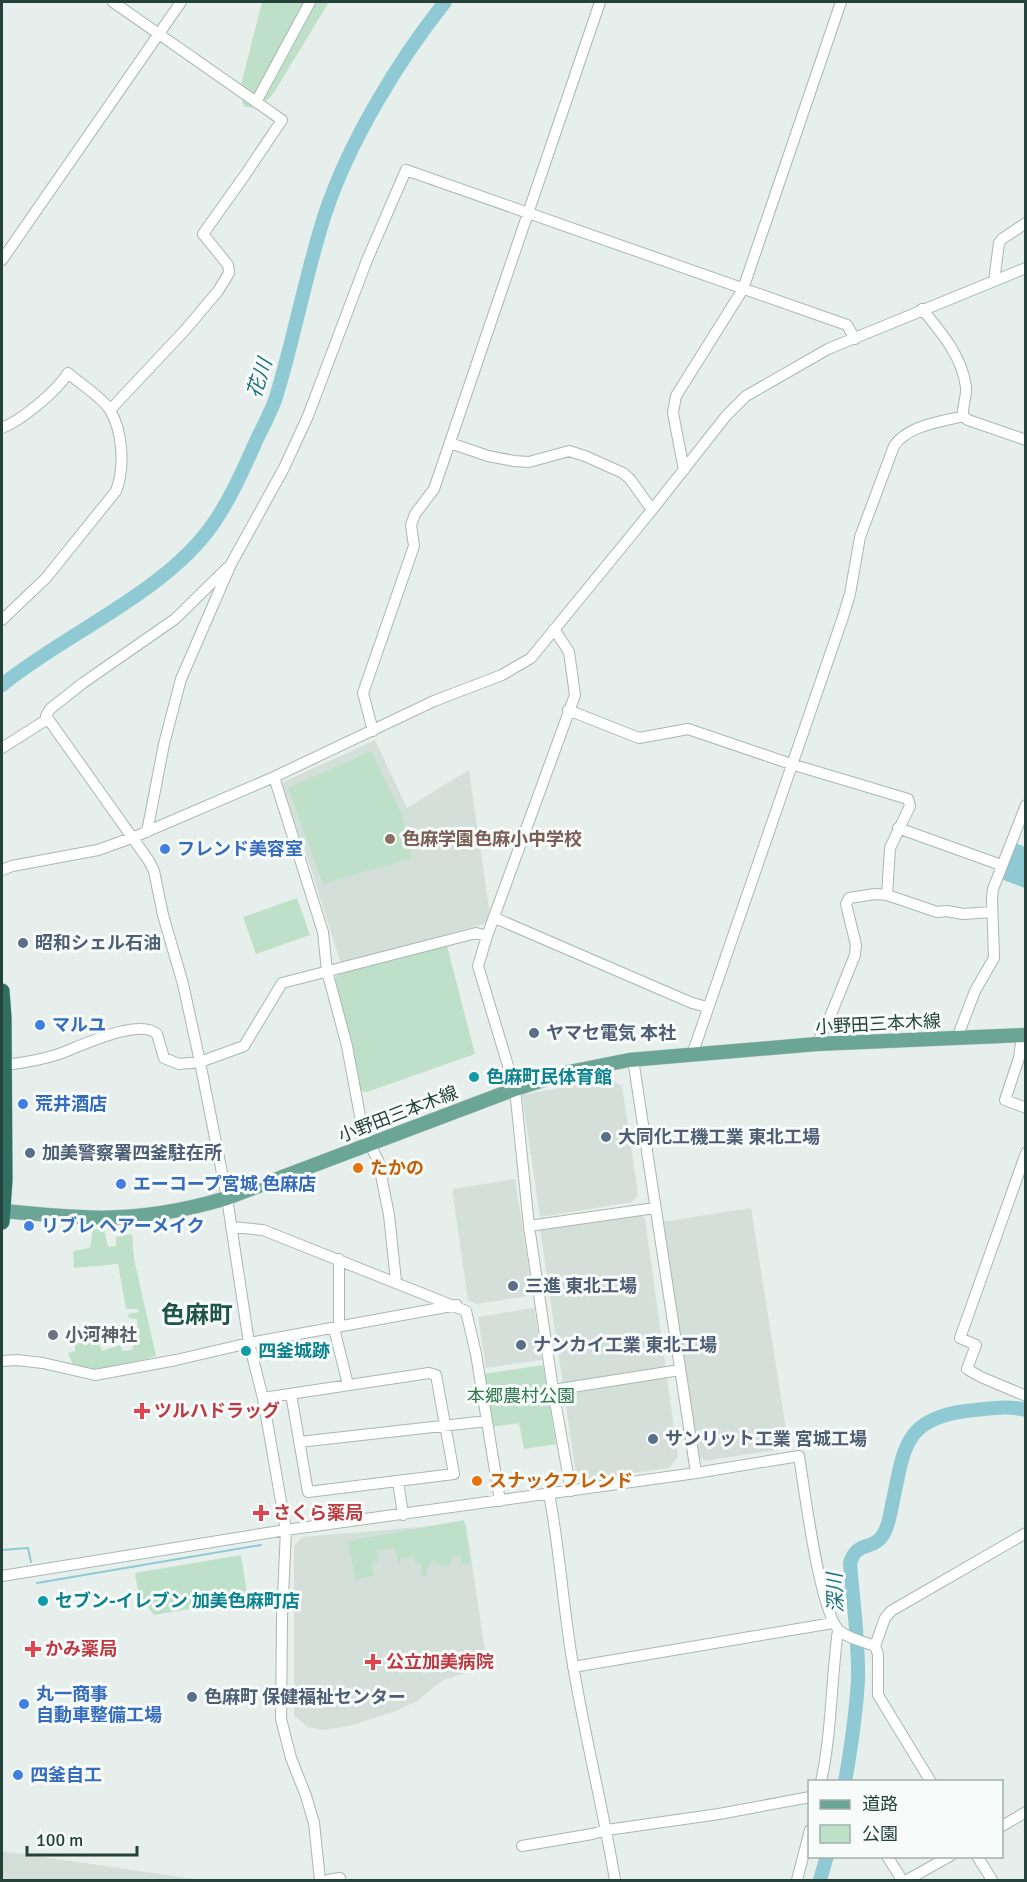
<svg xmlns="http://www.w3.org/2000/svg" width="1027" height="1882" viewBox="0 0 1027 1882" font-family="Signika,'Noto Sans JP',sans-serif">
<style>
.built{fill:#d4dfda}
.green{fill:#bfe0c8}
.water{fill:#8ec9d4}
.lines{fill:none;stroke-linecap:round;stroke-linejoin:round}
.stream{stroke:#8ec9d4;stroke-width:2}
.river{stroke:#8ec9d4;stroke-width:14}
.minor-casing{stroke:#a8b8b2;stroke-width:12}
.major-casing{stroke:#c2cac8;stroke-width:15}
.highway-casing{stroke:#c2cac8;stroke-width:16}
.minor{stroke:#fff;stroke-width:10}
.major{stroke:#6aa596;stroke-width:14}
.highway{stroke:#2f6f62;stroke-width:15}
.education-dot{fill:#8d6e63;stroke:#f7fbf9;stroke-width:2}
.shop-dot{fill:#3f7fe0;stroke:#f7fbf9;stroke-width:2}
.service-dot{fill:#5c6f8a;stroke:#f7fbf9;stroke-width:2}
.culture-dot{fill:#0f9aa8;stroke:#f7fbf9;stroke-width:2}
.food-dot{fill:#e8710a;stroke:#f7fbf9;stroke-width:2}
.worship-dot{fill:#6b7280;stroke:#f7fbf9;stroke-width:2}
.health-dot{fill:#e0444e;stroke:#f7fbf9;stroke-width:2}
.labels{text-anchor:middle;stroke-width:6;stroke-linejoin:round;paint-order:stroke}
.education-label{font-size:18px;font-weight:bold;fill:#785e54;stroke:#f7fbf9;text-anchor:start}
.shop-label{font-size:18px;font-weight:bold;fill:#366cbe;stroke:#f7fbf9;text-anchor:start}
.service-label{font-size:18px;font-weight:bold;fill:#4e5e75;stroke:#f7fbf9;text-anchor:start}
.street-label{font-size:18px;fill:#24423a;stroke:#f7fbf9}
.culture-label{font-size:18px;font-weight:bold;fill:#0d838f;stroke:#f7fbf9;text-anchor:start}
.food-label{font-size:18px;font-weight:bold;fill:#c56008;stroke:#f7fbf9;text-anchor:start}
.worship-label{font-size:18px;font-weight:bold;fill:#5b616d;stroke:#f7fbf9;text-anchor:start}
.park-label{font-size:18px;fill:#2d7a4b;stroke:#f7fbf9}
.health-label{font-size:18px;font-weight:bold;fill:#be3a42;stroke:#f7fbf9;text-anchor:start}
.water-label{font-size:20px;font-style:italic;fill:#1c6f80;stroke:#f7fbf9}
.district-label{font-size:24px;font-weight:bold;fill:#1f5548;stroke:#f7fbf9}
</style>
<rect width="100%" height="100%" fill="#e6efeb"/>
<path class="built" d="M375,740L407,808L469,770L491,922L341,964L311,869L281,783Z
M608,1079L622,1086L638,1195L632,1202L540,1217L522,1095Z
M515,1179L533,1295L477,1304L468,1300L452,1189Z
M751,1208L789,1448L705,1461L697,1456L661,1222Z
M641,1214L645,1219L678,1457L669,1468L577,1481L540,1229Z
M534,1308L542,1360L486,1368L478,1317Z
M466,1523L485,1651L476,1670L443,1680L417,1701L396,1711L349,1726L323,1730L308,1727L294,1716V1546L302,1537Z
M2,1851L201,1880H2Z"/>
<path class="green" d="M262,2H329L273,94C264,103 258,111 244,106L239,93Z
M371,751L403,817L412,858L323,884L288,788Z
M297,898L310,935L256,954L243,917Z
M447,946L475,1054L367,1092L358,1091L335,979L338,973Z
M93,1229H104L108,1247L116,1246V1237L132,1234L134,1259L156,1356L129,1364L88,1370L73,1365L68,1353L75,1351V1343H99L102,1351L120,1345L123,1351L132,1350L134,1344L139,1341L137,1319L129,1318L128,1314L139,1312L137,1309H126L118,1264L74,1268L73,1251L90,1248Z
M543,1365L556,1444L524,1449L519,1423L492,1427L484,1374Z
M464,1520L471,1563L462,1564L460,1556L451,1558L452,1564L441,1566L433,1560L426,1570L427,1576H422L420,1563H415L414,1556L400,1559V1562L398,1563L395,1548L377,1551L378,1561L372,1562L374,1576L355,1580L348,1541Z
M241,1555L248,1599L154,1615L139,1596L135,1573Z"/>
<path class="water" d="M1016,843L1025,847V888L1001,879Z"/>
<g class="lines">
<path class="stream" d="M2,1550L28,1548L31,1562
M37,1583L261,1545"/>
<path class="river" d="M2,685C66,633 166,592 213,524C231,498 244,468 257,439C264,424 273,409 277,394C295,334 306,273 325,214C349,142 398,61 445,2
M845,1782C851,1748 856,1713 858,1680C859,1641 853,1602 850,1563C857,1540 873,1551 883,1535C889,1525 890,1515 892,1505C904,1451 902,1419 966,1411C984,1409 1008,1405 1026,1410
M820,1880L827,1856"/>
<defs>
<path id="minor" d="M256,102L310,2
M2,260L181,2
M994,281L999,243L1002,239L1026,223
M922,309C941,332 962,356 966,387C967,397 962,406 963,416
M110,410L186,329L218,291L229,273L228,265L203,234L245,175L282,120L113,2
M2,428C22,420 56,392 68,373C79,383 102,397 110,410C123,432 125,468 116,491L46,578L2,620
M450,443L488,456L514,461L529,462L569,451L585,456L623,473L630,479L652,510
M684,470L673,413L676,396L743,289L841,2
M554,629L569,652L575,695L487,936L478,966L515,1089L529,1226L553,1390L571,1491
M568,710L639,738L688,729L791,764L908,799L910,806L890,848L887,895
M46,716L149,861L154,871L163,915L183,984L200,1062L227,1198L249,1343L263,1398L286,1530L282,1618L281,1719L291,1758L306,1796L314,1823L320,1880
M373,731L363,693L414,546L411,525L415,514L434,489L600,2
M2,748L46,720V716L50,709L83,683L175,619L227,568
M274,777L323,932L327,971L347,1046L363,1132L378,1160L389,1215L396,1281
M898,828L1001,865
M147,832L164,744L181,679L231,564L284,468L308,416L367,260L406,170L847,325L855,339
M2,870L12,866L98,850L134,837L274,777L434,701L502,675L531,658L652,510L726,416L746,396L828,349L1026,268
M495,918L692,1003L707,1007
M1022,1035L1019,1058L1005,1100L1026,1108
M957,1038L975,991L994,958L992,898L993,889L1026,805
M817,1044L830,1017L855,955L856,945L846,904L849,898L875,894L887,895L937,912L947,911L963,914L992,912
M692,1055L843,617L850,594L860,537L894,446C908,425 941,422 963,416L968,420L1026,440
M633,1059L696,1473
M4,1065C23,1063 41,1060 59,1054C79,1047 139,1017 157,1034L164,1058L179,1064L200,1062L244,1046L282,983L476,933L487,936
M1026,1153L960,1338L976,1345L967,1369L981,1377L1026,1396
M529,1226L655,1208
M231,1227L263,1230L466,1311L476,1354L500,1501
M339,1327V1259
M334,1328L348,1385
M2,1361L17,1360L43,1363L95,1375L176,1360L249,1343L457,1305
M553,1390L680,1370
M263,1398L429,1373L436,1375L454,1474L308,1492L291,1394
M299,1442L487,1421
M398,1481L403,1515
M549,1494C560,1550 563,1608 573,1665C585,1737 603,1808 615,1880
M2,1576L286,1530L696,1473L799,1456C804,1486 820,1618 841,1632C850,1639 865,1642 875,1646
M573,1667L833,1623
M821,1782C832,1731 831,1681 838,1630
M931,1782L878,1695V1654L875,1646L885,1618L891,1611L1026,1533
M1002,1826L1026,1812
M522,1846L592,1834L607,1830L719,1814L810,1797
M887,1856L902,1880
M977,1856L992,1880
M328,1880L340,1878
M797,1880L810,1830
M907,1880L950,1856"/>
<path id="major" d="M2,1211C28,1213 55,1216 81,1217C130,1220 180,1212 227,1198L515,1089L569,1072L629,1060L817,1044L1026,1035"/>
<path id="highway" d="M2,991L4,1017L5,1180L2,1222"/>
</defs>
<use href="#minor" class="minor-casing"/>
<use href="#major" class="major-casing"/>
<use href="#highway" class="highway-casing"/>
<use href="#minor" class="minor"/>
<use href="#major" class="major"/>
<use href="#highway" class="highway"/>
</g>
<circle class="education-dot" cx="390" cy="839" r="6"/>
<g class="shop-dot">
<circle cx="165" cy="849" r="6"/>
<circle cx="40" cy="1025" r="6"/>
<circle cx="23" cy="1104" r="6"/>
<circle cx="121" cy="1184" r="6"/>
<circle cx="29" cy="1226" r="6"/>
<circle cx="24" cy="1704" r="6"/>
<circle cx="18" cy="1775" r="6"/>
</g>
<g class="service-dot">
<circle cx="23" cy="943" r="6"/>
<circle cx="534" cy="1033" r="6"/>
<circle cx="606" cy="1137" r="6"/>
<circle cx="30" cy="1153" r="6"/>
<circle cx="513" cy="1286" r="6"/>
<circle cx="521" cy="1345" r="6"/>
<circle cx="653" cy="1439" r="6"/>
<circle cx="192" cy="1697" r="6"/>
</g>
<g class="culture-dot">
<circle cx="474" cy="1077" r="6"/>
<circle cx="246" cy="1351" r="6"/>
<circle cx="43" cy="1601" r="6"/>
</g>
<g class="food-dot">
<circle cx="358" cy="1168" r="6"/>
<circle cx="477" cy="1481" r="6"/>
</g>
<circle class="worship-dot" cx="53" cy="1335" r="6"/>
<g class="health-dot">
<path d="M139 1402h6v6h6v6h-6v6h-6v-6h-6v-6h6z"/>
<path d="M258 1504h6v6h6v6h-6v6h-6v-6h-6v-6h6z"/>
<path d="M30 1640h6v6h6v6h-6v6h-6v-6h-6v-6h6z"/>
<path d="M370 1653h6v6h6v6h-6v6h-6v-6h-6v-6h6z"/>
</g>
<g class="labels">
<g class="education-label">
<text x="402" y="845">色麻学園色麻小中学校</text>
</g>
<g class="shop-label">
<text x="177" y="855">フレンド美容室</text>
<text x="52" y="1031">マルユ</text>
<text x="35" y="1110">荒井酒店</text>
<text x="133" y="1190">エーコープ宮城 色麻店</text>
<text x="41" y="1232">リブレ ヘアーメイク</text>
<text x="36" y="1700">丸一商事<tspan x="36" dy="21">自動車整備工場</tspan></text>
<text x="30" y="1781">四釜自工</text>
</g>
<g class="service-label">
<text x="35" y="949">昭和シェル石油</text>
<text x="546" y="1039">ヤマセ電気 本社</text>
<text x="618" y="1143">大同化工機工業 東北工場</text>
<text x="42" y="1159">加美警察署四釜駐在所</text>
<text x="525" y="1292">三進 東北工場</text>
<text x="533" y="1351">ナンカイ工業 東北工場</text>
<text x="665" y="1445">サンリット工業 宮城工場</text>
<text x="204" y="1703">色麻町 保健福祉センター</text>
</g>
<g class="street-label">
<text transform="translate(878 1024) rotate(-3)" y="6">小野田三本木線</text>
<text transform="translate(398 1114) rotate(-21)" y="6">小野田三本木線</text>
</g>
<g class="culture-label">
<text x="486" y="1083">色麻町民体育館</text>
<text x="258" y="1357">四釜城跡</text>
<text x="55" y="1607">セブン-イレブン 加美色麻町店</text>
</g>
<g class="food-label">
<text x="370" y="1174">たかの</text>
<text x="489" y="1487">スナックフレンド</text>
</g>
<g class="worship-label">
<text x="65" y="1341">小河神社</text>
</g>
<g class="park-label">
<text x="521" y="1402">本郷農村公園</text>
</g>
<g class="health-label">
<text x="154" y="1417">ツルハドラッグ</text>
<text x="273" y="1519">さくら薬局</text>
<text x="45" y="1655">かみ薬局</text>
<text x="386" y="1668">公立加美病院</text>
</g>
<g class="water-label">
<text transform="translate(259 378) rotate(-72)" y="7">花川</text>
<text transform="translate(835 1593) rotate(-92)" y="7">深川</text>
</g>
<g class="district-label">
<text x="197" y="1323">色麻町</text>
</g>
</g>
<rect width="1027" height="1882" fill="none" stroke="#24423a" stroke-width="6"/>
<rect x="808" y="1780" width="195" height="78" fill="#f7fbf9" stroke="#a3b1ad" stroke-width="1.5"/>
<rect x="820" y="1800" width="30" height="9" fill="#6aa596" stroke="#a3b1ad" stroke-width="1.5"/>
<text x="862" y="1810" font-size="18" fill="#24423a">道路</text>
<rect x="820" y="1825" width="30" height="18" fill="#bfe0c8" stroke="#a3b1ad" stroke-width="1.5"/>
<text x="862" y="1840" font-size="18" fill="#24423a">公園</text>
<path d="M27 1846v9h110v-9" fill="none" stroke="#24423a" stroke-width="3"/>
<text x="36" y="1846" font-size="18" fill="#24423a" stroke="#f7fbf9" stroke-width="4.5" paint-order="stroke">100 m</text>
</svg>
